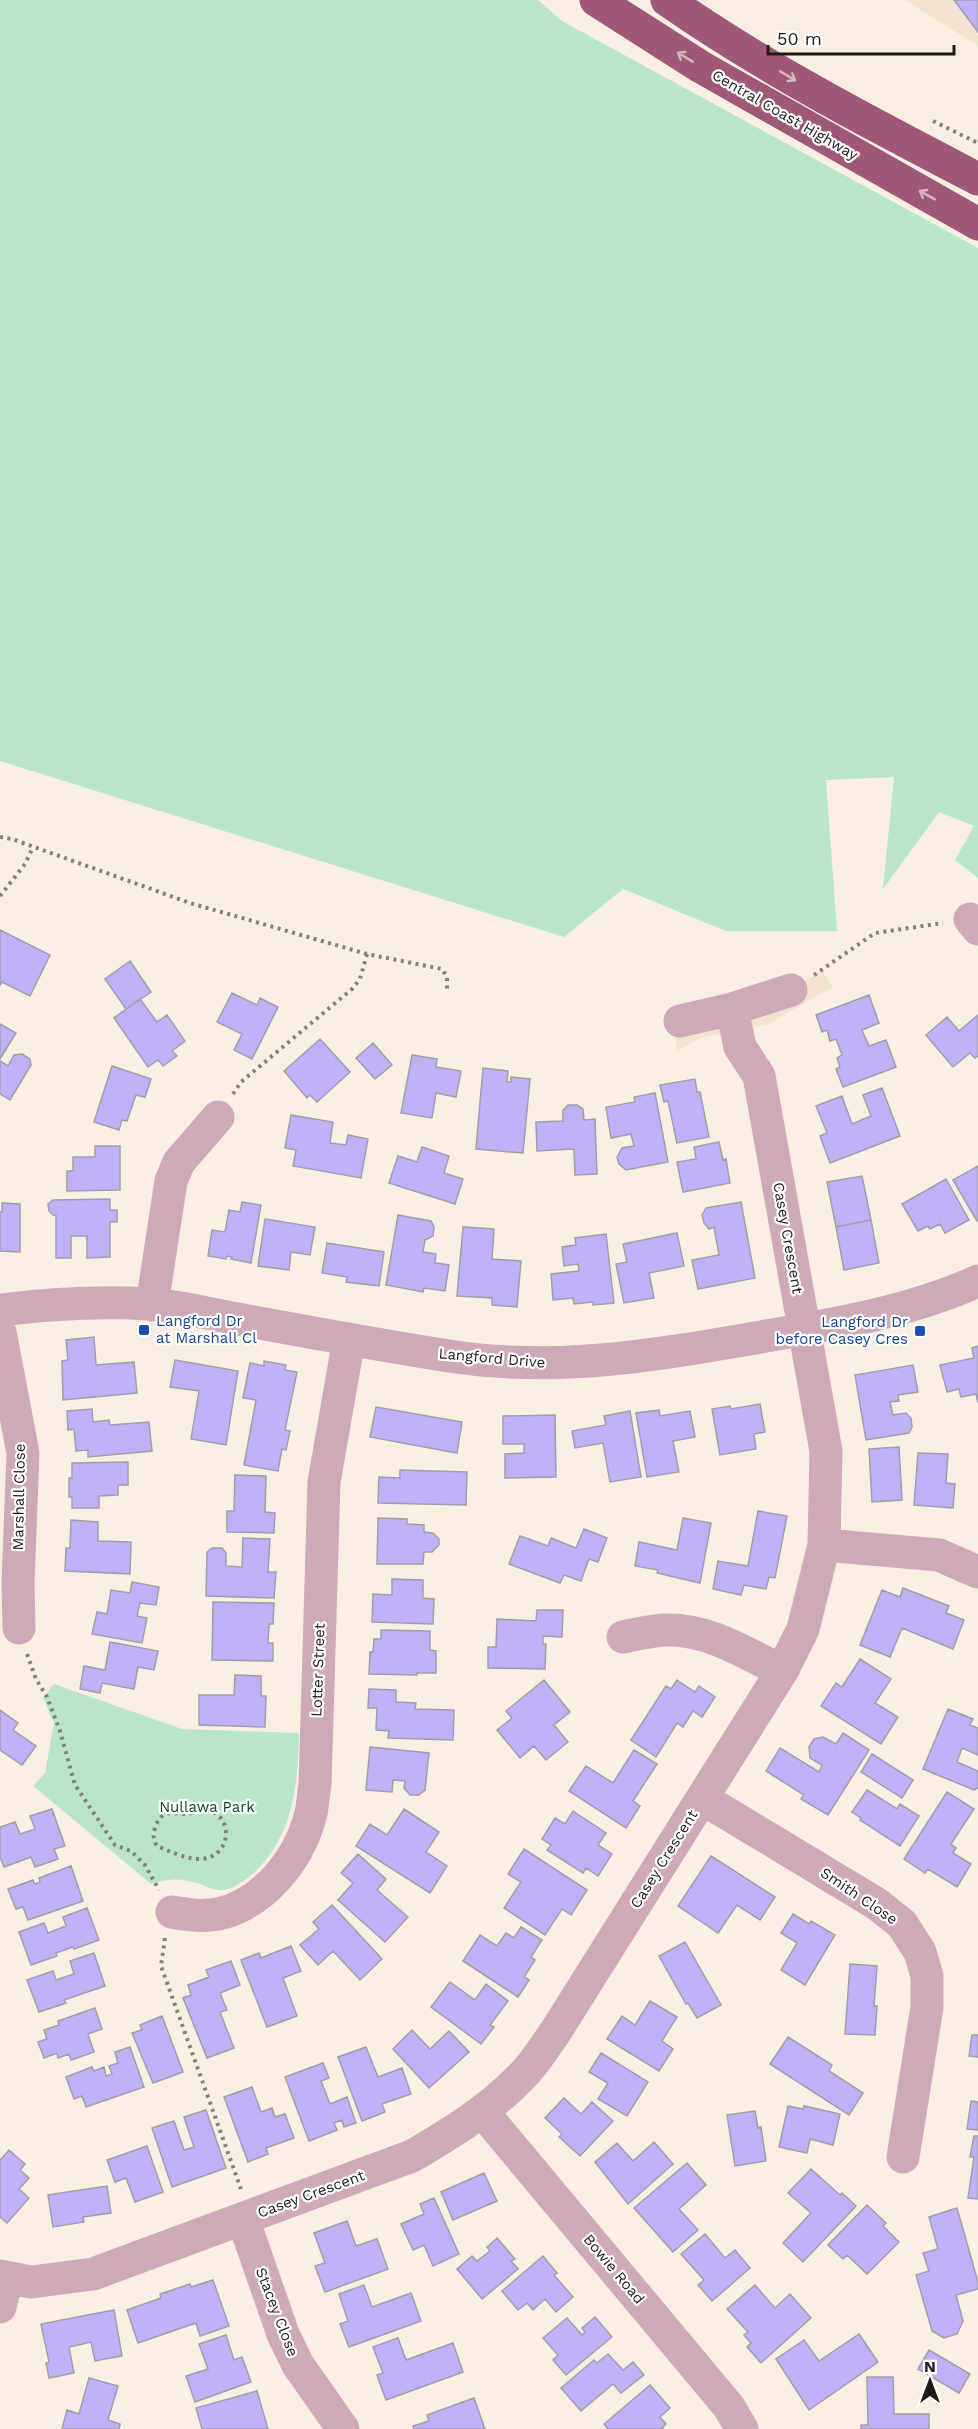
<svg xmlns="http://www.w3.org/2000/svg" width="978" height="2429" viewBox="0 0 978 2429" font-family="'Work Sans',sans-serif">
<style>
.built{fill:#f1e3d0}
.green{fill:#b9e6c9}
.building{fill:#c0b0f8;stroke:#a19eac;stroke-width:1.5}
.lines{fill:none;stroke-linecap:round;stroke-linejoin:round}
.path{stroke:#878078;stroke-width:4;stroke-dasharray:3 4.5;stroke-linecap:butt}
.minor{stroke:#ceaab8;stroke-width:33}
.highway{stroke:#9f5878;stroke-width:33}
.oneway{stroke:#d4b4c2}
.transit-dot{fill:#1a4fb4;stroke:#fff;stroke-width:2}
.labels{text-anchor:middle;stroke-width:4.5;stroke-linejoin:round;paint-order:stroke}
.street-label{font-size:15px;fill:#1e1a16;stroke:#fff}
.transit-label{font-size:15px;fill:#164399;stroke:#fff;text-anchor:start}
.park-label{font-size:15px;fill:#09472a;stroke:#fff}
</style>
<rect width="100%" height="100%" fill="#f8efe2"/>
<path class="built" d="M905,0H978V46Z
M822,970L833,987L768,1024L700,1038L678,1051L669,1012L797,975L802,983Z"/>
<path class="green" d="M0,0H538L562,21L978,248V878L955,860L974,826L939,812L883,889L894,777L826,780L837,931H726L623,889L564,937L0,761Z
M54,1684L182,1729L299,1733C298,1785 293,1840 250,1876C241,1883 231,1891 218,1890C212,1890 206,1886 200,1884C181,1878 171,1878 151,1884L33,1786L45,1773L54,1723L43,1698Z"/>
<path class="building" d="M954,0H978V32Z
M0,930L50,955L30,996L2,982L0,985Z
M130,961L151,992L126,1009L105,979Z
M232,993L257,1005L260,998L278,1007L252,1059L234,1050L242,1034L217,1022Z
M869,995L879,1023L862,1030L869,1046L886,1040L896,1067L843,1087L836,1069L840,1067L837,1058L842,1055L836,1039L830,1041L827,1030L822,1032L816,1015Z
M140,999L157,1022L167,1015L185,1041L172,1051L177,1056L163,1066L158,1060L148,1067L114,1018Z
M978,1015V1056L975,1058L970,1053L953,1067L926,1035L947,1017L959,1031Z
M0,1024L16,1033L0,1059Z
M320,1039L350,1072L317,1102L310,1095L307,1098L284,1071Z
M373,1043L392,1065L375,1079L356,1058Z
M22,1054L30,1059L31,1065L10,1100L0,1094V1061L8,1066L14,1055Z
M412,1055L437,1059L436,1067L461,1071L456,1097L436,1093L432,1118L401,1113Z
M112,1066L151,1079L145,1097L136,1095L127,1121L122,1120L119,1130L94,1122Z
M483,1068L508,1071L507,1082H511V1077L530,1079L523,1153L476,1149Z
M695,1079L697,1092H700L709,1137L677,1143L668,1101L664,1102L660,1085Z
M882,1088L900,1136L830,1163L820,1136L827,1133L816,1106L842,1096L852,1124L871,1116L863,1095Z
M655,1093L668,1162L626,1170L619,1164L617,1157L622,1148L634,1146L631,1134L611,1138L606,1107L635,1102L634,1097Z
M568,1105H577L583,1109L584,1120L595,1119L597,1174L575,1175L574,1149L537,1151L536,1122L563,1121V1110Z
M291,1115L333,1122L330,1143L346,1145L348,1135L368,1139L361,1178L293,1166L296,1150L285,1148Z
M719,1142L723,1160L726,1159L730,1183L683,1192L677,1162L696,1159L694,1147Z
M95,1146H120V1190L67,1191V1171H73V1157H95Z
M422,1147L449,1156L444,1173L463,1179L455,1204L389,1183L398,1156L417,1162Z
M978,1166V1220L977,1221L953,1180Z
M862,1176L871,1220L836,1227L827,1182Z
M946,1179L969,1220L945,1233L940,1224L930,1229L928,1226L918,1231L902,1204Z
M110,1199V1210H117V1222H110V1257L87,1258V1236H71V1258H56V1215H53L49,1211L48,1204L53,1200Z
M242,1202L261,1205L251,1263L231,1259L232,1257L227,1256L226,1259L208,1256L212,1230L225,1232L229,1210L240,1212Z
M741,1202L755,1278L698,1289L692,1260L719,1255L714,1227L709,1229L704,1223L702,1215L706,1208Z
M2,1203L20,1204V1252L0,1251V1212H2Z
M398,1215L431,1221L434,1227L433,1236L425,1240L423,1252L436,1254L435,1263L449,1265L445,1291L424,1288L423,1292L386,1285Z
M265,1219L315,1227L310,1255L291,1252L289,1270L258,1266Z
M871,1220L879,1263L844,1270L836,1227Z
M463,1227L494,1229L492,1259L521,1261L517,1307L492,1305V1298L457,1296Z
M677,1233L684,1266L649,1273L654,1298L624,1303L616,1264L627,1262L623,1244Z
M606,1234L614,1303L593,1305V1302L574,1304L573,1298L553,1300L551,1274L579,1271L578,1264L564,1266L562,1247L576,1245L575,1238Z
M327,1243L384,1252L379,1286L346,1282L347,1277L322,1273Z
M94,1337L96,1365L134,1362L137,1393L63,1400L62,1361L68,1360L66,1340Z
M978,1346V1403L976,1394L961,1397L959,1389L947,1392L940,1365L974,1358L972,1348Z
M175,1360L238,1371L226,1445L191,1439L199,1391L170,1387Z
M264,1361L286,1365L285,1370L297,1372L285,1430L290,1431L286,1450L282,1449L278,1471L244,1465L256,1400L243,1398L250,1363L264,1366Z
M913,1365L918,1392L898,1395L899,1401L890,1402L893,1415L906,1413L911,1418L912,1427L909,1433L866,1440L855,1375Z
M760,1404L765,1432L754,1434L756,1449L720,1455L712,1409L730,1406L731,1409Z
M376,1407L462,1422L457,1453L370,1437Z
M92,1409L93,1422L109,1420L110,1425L149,1422L152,1451L88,1457V1450L76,1451L74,1429L68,1430L67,1411Z
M659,1410L660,1416L690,1411L695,1437L673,1441L679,1472L647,1477L636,1413Z
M630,1411L641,1477L610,1482L603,1443L575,1448L572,1431L606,1425L604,1416Z
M555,1415L556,1477L505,1478V1454L524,1453V1444H503V1416Z
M899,1447L902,1500L872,1502L869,1449Z
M918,1453L948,1454L946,1483L955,1484L953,1508L914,1505Z
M128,1462V1485H118V1495L99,1496V1508H72V1497H69V1478H72V1463Z
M400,1470L467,1472L466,1505L378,1503L379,1477L400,1478Z
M235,1475L266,1476L265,1512L275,1513L274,1533L227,1532V1511H234Z
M758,1511L787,1516L775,1578L769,1577L766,1589L744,1585L741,1595L713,1589L718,1561L748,1566Z
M378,1518L407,1519V1524L424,1525V1532L433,1533L439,1539V1545L432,1552H424L423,1564H377Z
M683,1518L711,1523L700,1583L657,1573L658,1570L635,1566L639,1542L677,1550Z
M71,1520L98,1522V1541L131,1542L130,1574L65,1571L66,1548H70Z
M584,1529L607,1538L598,1562L589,1559L581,1581L564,1575L560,1583L509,1564L520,1536L548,1546L551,1538L576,1548Z
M243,1538L270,1539L268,1572H276L274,1598L206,1596L207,1552L212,1548H222L226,1553V1566L242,1567Z
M392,1579L423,1580V1598L434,1599L433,1624L372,1622L373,1594L392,1595Z
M132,1582L159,1587L156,1605L140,1603L137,1616L147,1618L142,1643L92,1634L97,1612L107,1614L111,1590L130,1593Z
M903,1588L949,1606L946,1613L964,1620L953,1649L902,1628L890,1657L860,1645L882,1590L900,1597Z
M213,1602L274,1603L273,1624H269L268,1643H273V1661L212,1660Z
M537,1610H563L562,1637L543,1636V1644H546L545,1669L488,1668V1647H496L497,1619L536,1621Z
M381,1630L430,1631V1650L436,1651V1673H417V1675L369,1674L370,1652H373L374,1639H381Z
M110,1642L158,1651L154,1670L138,1667L134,1689L102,1683L100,1693L80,1689L84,1666L105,1670Z
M860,1659L891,1679L875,1703L898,1717L881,1744L821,1706L836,1683L842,1687Z
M235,1675L261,1676V1696H266L265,1727L199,1725V1695H234Z
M544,1680L570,1712L554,1725L568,1742L546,1760L534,1746L520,1758L497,1730L512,1718L506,1711Z
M677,1680L695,1692L699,1686L715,1697L702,1717L693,1711L683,1727L677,1723L656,1757L631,1740L666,1686L671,1689Z
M369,1689L396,1690V1702L416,1703L415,1709L454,1710L453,1740L388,1738L389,1731L376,1730L377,1708H368Z
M948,1709L973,1719L970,1725L978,1728V1755L962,1748L957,1762L978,1771V1788L974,1790L923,1769Z
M0,1710L18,1723L13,1730L36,1746L22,1765L0,1750Z
M843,1733L869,1750L828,1815L801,1799L804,1795L766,1771L780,1748L819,1772L822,1765L810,1758L809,1747L814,1739L823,1737L836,1744Z
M370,1747L429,1753L425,1790L419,1795H410L404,1788L405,1781L393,1780L392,1792L366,1790Z
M634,1750L657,1764L633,1801L640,1806L626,1828L569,1791L586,1766L613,1783Z
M872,1754L913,1780L902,1798L861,1772Z
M867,1790L897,1809L900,1804L919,1816L900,1846L860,1820L861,1818L852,1812Z
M947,1792L974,1809L951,1844L956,1848L953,1853L971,1864L957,1887L928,1869L925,1873L904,1859Z
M52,1809L65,1846L54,1849L58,1859L35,1867L31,1857L4,1867L0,1857V1827L15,1822L20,1834L35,1829L30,1816Z
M404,1809L439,1832L426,1852L447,1866L430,1893L356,1846L370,1824L387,1835Z
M573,1811L606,1833L598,1845L612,1854L598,1876L586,1868L583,1873L547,1850L551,1845L542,1839L555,1818L565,1824Z
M524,1849L587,1890L571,1915L562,1909L545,1935L504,1908L521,1882L508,1874Z
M358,1854L386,1879L377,1890L408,1917L385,1942L338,1900L353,1883L341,1873Z
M711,1856L775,1897L760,1920L737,1905L718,1933L678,1906Z
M71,1866L83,1901L28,1920L23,1907L16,1909L8,1889L33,1880L35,1884L40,1882L39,1878Z
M332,1905L382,1959L360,1980L333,1951L318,1965L300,1945L319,1929L313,1922Z
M87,1908L99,1940L74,1949L73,1947L56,1953L57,1956L31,1965L19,1932L44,1923L48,1933L66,1926L63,1917Z
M793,1914L809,1924L811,1921L835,1935L805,1985L781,1970L797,1943L781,1933Z
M521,1927L542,1940L531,1957L535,1960L524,1977L529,1980L518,1997L463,1961L480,1935L497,1946L506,1933L514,1938Z
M685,1942L721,2005L697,2018L688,2003L686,2004L659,1956Z
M291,1946L301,1971L283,1978L297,2016L267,2027L241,1960L259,1953L261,1958Z
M94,1953L105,1986L64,2000L66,2003L39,2012L27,1980L53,1971L56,1980L74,1974L70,1961Z
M231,1961L240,1985L220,1993L227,2010L220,2012L234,2048L207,2058L183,1998L191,1995L188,1985L209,1977L206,1970Z
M850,1964L877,1966L874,2006H877L875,2035L845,2034Z
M450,1982L475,2000L486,1984L508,2001L490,2025L494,2027L481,2044L431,2007Z
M650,2001L677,2017L662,2041L673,2049L659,2071L607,2039L622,2016L635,2025Z
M95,2008L102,2029L88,2034L94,2052L71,2060L69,2054L58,2058L57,2053L44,2058L38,2042L47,2039L44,2030L59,2025L58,2021Z
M162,2016L183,2072L153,2083L132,2033L142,2030L140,2025Z
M412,2030L430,2049L449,2031L469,2052L429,2088L393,2049Z
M972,2035H978V2057L969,2056Z
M788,2037L832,2065L829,2071L863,2093L849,2115L770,2064Z
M130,2047L144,2087L86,2107L82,2096L74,2099L66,2077L92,2067L94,2071L104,2067L106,2076L112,2074L109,2066L118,2063L115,2052Z
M366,2047L378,2077L402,2068L411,2094L382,2104L385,2112L362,2121L338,2057Z
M601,2053L648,2082L627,2116L598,2099L608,2083L589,2072Z
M323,2063L329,2078L321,2081L330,2104L347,2097L356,2123L344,2127L342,2120L334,2123L337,2130L309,2141L285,2077Z
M252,2087L261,2112L272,2108L275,2117L285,2114L294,2138L266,2148L268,2154L248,2162L224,2097Z
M564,2098L581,2114L592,2102L613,2121L580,2156L559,2137L562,2134L545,2118Z
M971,2101L978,2102V2130L967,2129Z
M788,2106L803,2109L804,2106L840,2114L833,2145L810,2139L807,2153L779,2147Z
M206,2110L226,2168L172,2187L152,2128L174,2121L184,2150L194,2147L184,2117Z
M755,2111L758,2128L761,2127L766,2161L735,2166L727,2115Z
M974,2136H978V2199L968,2198L974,2157H970Z
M654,2142L673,2164L628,2204L595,2162L617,2143L633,2161Z
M147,2146L163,2192L135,2202L126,2178L115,2182L107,2160Z
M9,2150L25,2164L20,2170L29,2178L19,2189L29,2198L7,2223L0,2217V2160Z
M687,2163L706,2185L679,2209L698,2230L673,2252L634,2208Z
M811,2169L840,2195L842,2193L856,2206L803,2262L783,2243L811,2213L788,2193Z
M484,2173L497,2201L453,2220L441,2192Z
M107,2186L111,2213L83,2217L84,2222L53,2227L48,2195Z
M434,2198L459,2254L433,2266L424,2245L413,2250L401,2224L424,2214L420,2204Z
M867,2205L886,2223L883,2226L899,2242L867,2274L847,2255L843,2259L828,2245Z
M957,2208L978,2282V2289L956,2295L963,2321L957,2334L944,2338L932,2331L916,2275L929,2271L923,2253L938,2249L929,2217Z
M347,2221L356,2246L377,2239L388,2269L325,2292L315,2266L325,2263L314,2233Z
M705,2234L725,2258L735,2250L750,2268L712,2301L698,2285L704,2280L681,2254Z
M497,2238L515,2259L511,2261L518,2269L482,2299L457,2269L472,2256L477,2261L490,2251L487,2247Z
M543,2256L557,2273L554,2275L573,2297L556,2312L545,2299L533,2310L527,2303L518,2310L502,2291Z
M213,2280L229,2326L200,2336L196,2323L138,2343L127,2310L161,2298L160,2294L190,2284L191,2287Z
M364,2285L372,2307L411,2293L421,2321L349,2347L340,2324L348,2321L339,2294Z
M755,2285L775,2308L790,2294L811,2318L761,2363L747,2347L751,2343L744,2335L748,2332L727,2309Z
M114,2310L122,2356L95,2361L91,2342L69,2347L74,2373L49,2378L46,2363L49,2362L41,2324Z
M595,2317L612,2337L566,2375L553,2360L558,2355L543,2338L567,2318L582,2335L585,2332L582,2328Z
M859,2334L878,2362L809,2410L776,2359L804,2340L819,2361Z
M226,2335L234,2360L242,2357L251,2382L195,2402L186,2376L208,2369L199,2344Z
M398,2338L406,2360L453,2343L463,2372L386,2400L377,2375L383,2373L373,2347Z
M929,2350L970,2374L959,2393L918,2369Z
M608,2354L623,2370L633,2362L644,2375L621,2393L613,2384L581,2411L561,2388L594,2360L597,2363Z
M867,2377H893L894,2414H929V2429H861V2425H868Z
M89,2378L118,2386L108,2420L120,2424L119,2429H62L67,2410L79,2414Z
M650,2385L670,2408L660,2417L666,2424L662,2428L663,2429H608L604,2424Z
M257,2391L268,2429H202L196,2408Z
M474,2398L485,2429H414L413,2426L429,2421L427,2415Z"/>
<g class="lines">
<path class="path" d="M933,121L978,143
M0,837L12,839L190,903L367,954L442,969L447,977V993
M0,896L25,864L33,847
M814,975L875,933L943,923
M233,1094L241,1082L352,989L360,979L367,954
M27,1654L36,1679L47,1697L60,1731L75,1785L115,1845L131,1851L145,1865L159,1890
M199,1809C235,1809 234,1856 202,1859C189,1860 168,1851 157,1846C153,1840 153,1835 155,1828C164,1800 182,1823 199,1809Z
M165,1938L161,1966L241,2189"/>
<path class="minor" d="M970,919L978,929
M680,1021L732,1009L791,990
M152,1305L171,1181L179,1162L218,1117
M0,1310C50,1304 99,1301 149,1304C179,1306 209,1314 238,1319C308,1332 379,1345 449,1356C557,1373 656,1355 761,1337C835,1324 910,1312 978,1281
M0,1332L23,1453L18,1583L19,1628
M824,1545L939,1555L978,1572
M623,1637C637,1634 651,1631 665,1630C707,1628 745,1653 782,1671
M703,1799L877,1904L902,1924L920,1952L927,1976V2007L903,2157
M172,1912C187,1915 203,1917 218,1914C263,1904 298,1861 310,1817C313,1807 313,1795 315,1785L324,1482L349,1339
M482,2111L729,2407L742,2429
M243,2219L283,2334L298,2365L343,2429
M0,2276L31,2282L93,2274L412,2156C450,2134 489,2110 520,2078C533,2066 543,2049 554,2034L782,1671L803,1629L824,1545L826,1451L759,1076L740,1047L732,1009
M0,2307L7,2278"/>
<path class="highway" d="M596,0L701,67L978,224
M667,0C766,69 872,124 978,179"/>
</g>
<defs><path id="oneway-shaft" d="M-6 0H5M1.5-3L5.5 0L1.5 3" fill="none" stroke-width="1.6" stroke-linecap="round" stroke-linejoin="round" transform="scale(1.5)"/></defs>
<g class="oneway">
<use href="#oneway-shaft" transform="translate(685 57) rotate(-149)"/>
<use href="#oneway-shaft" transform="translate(788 76) rotate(31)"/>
<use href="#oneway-shaft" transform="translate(927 195) rotate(-151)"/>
</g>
<g class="transit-dot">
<rect x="138" y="1324" width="12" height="12" rx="3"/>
<rect x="914" y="1325" width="12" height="12" rx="3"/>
</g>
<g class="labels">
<g class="street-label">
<text transform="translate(785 115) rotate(30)" y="5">Central Coast Highway</text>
<text transform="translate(788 1238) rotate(80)" y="5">Casey Crescent</text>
<text transform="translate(492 1358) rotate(5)" y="5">Langford Drive</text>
<text transform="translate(19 1497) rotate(-89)" y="5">Marshall Close</text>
<text transform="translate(318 1670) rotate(-88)" y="5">Lotter Street</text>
<text transform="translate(664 1859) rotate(-58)" y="5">Casey Crescent</text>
<text transform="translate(859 1896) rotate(34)" y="5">Smith Close</text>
<text transform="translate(311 2194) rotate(-20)" y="5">Casey Crescent</text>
<text transform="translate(614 2269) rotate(50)" y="5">Bowie Road</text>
<text transform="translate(277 2312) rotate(69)" y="5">Stacey Close</text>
</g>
<g class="transit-label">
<text x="156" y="1326">Langford Dr<tspan x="156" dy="17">at Marshall Cl</tspan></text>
<text x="908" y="1327" text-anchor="end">Langford Dr<tspan x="908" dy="17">before Casey Cres</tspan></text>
</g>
<g class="park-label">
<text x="207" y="1812">Nullawa Park</text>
</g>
</g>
<g transform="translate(930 2381)" stroke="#ffffff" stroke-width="4.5" paint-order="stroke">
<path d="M0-4.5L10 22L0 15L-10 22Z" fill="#1e1a16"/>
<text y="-9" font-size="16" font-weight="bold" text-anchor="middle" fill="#1e1a16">N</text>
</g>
<path d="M768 45v9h186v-9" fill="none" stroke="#1e1a16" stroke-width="3"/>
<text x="777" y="45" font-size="18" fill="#1e1a16" stroke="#ffffff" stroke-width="4.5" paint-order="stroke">50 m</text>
</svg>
